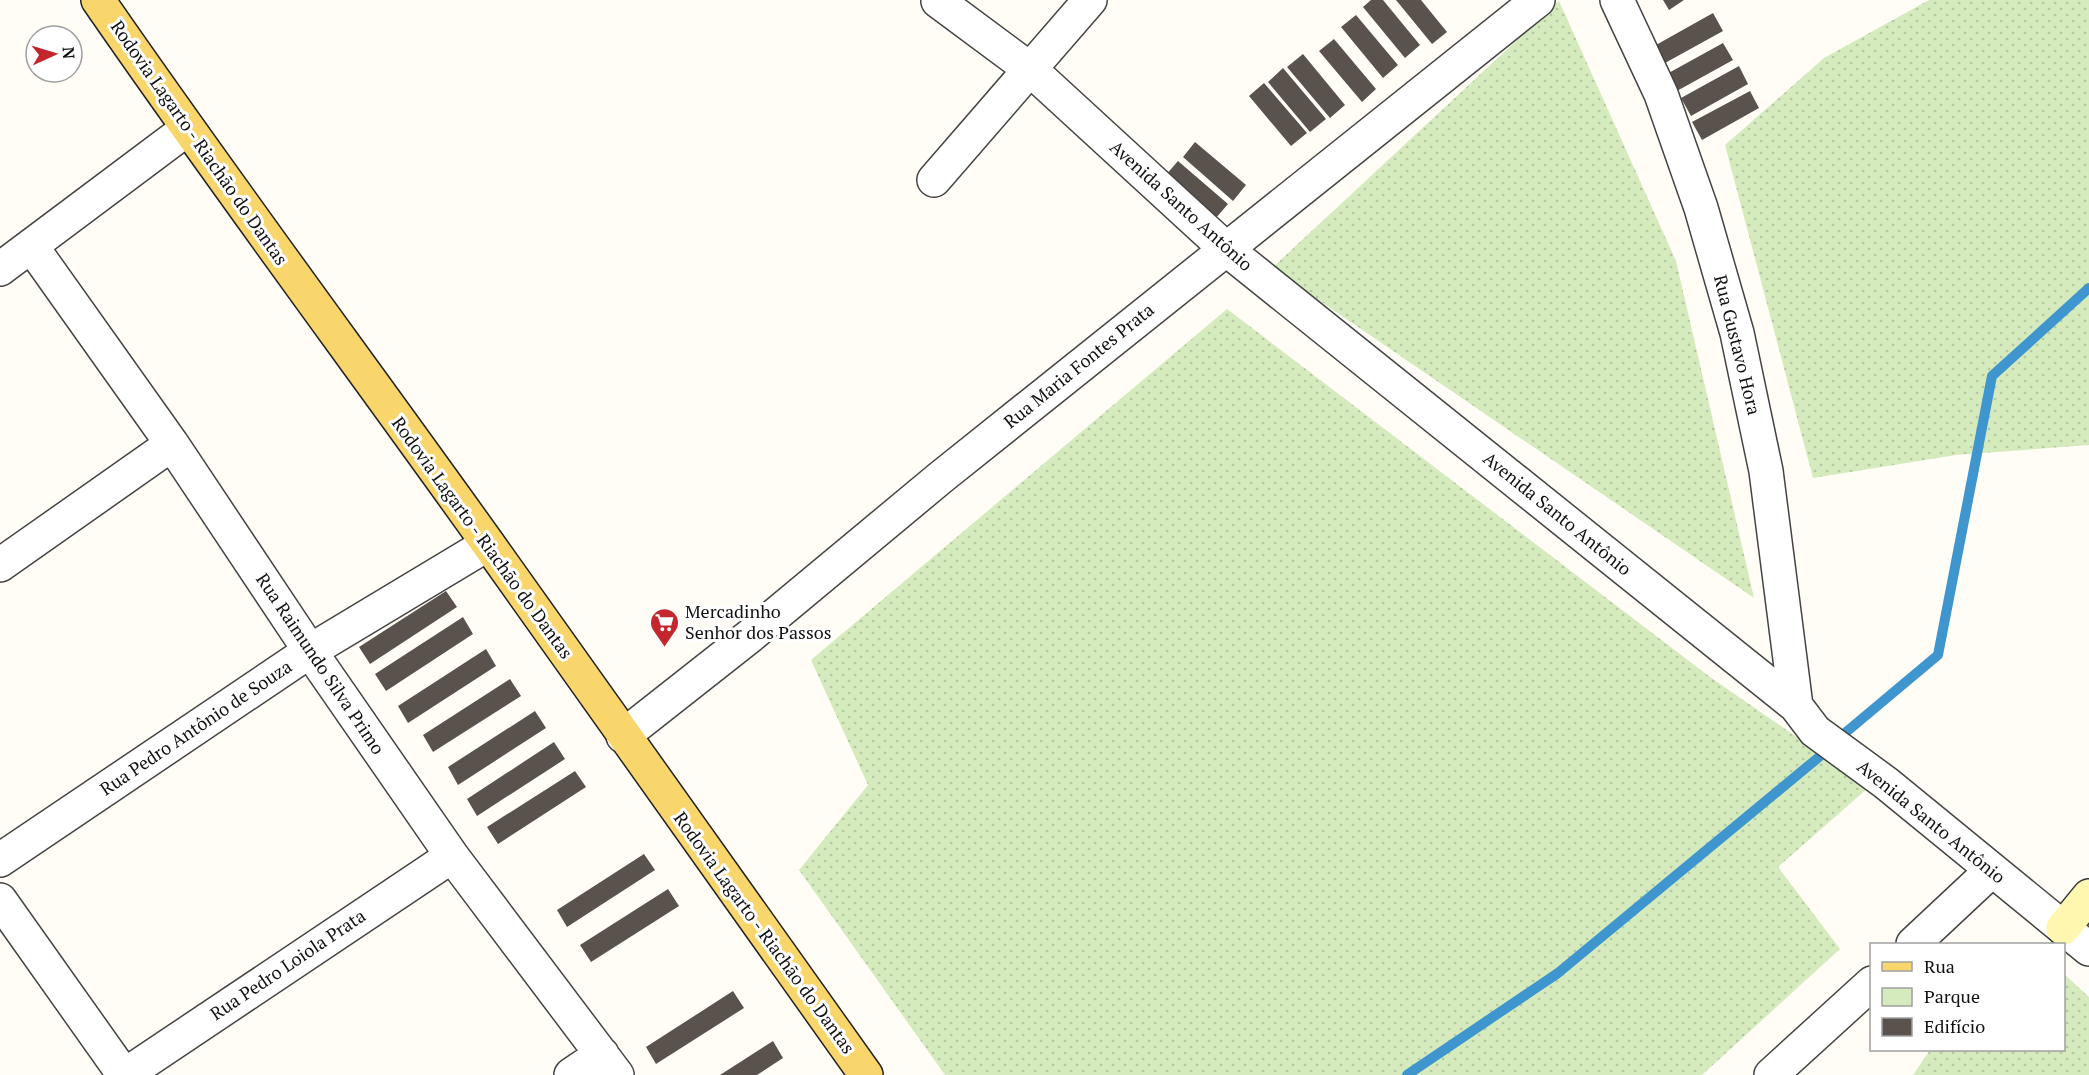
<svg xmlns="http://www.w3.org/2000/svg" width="2089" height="1075" viewBox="0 0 2089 1075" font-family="'PT Serif',serif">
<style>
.green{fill:url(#green-dots)}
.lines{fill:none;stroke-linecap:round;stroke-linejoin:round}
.stream{stroke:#3f96cf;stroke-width:10}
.building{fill:#5a524d}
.street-casing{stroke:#444;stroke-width:36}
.secondary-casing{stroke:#333;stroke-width:36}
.primary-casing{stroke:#222;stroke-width:36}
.street{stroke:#fff;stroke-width:33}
.secondary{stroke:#fff6b0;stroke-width:33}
.primary{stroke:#f9d66b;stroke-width:33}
.labels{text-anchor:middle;stroke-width:6;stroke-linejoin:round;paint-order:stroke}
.street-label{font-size:18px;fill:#111;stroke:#fff}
.poi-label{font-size:18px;fill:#111;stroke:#fff;text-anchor:start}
</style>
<defs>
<pattern id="green-dots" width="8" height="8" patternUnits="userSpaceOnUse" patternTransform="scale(1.5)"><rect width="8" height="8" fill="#d5ebbd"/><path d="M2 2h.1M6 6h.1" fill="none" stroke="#b6c8a1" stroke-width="1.8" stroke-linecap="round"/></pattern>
</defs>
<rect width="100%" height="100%" fill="#fffdf5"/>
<path class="green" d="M1929,0H2089V445L1956,455L1813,478L1725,145L1824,58Z
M1559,1L1676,261L1754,598L1272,268Z
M1227,309L1710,677L1869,787L1778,867L1840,949L1702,1075H945L799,870L868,785L811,660Z
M2064,974L2089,997V1075H1913L1930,1050H2064Z"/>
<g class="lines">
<path class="stream" d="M1845,733L1938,655L1992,376L2089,288
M1407,1075L1558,973L1819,757"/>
</g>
<path class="building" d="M1371,0H1383L1420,45L1405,58L1363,7Z
M1396,0H1421L1447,32L1432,44Z
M1663,0H1684L1669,10Z
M1713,13L1723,31L1665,63L1656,45Z
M1356,15L1398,65L1383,78L1341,27Z
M1334,39L1376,89L1362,102L1319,51Z
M1723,43L1733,60L1675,92L1665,75Z
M1303,54L1345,105L1330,118L1287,67Z
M1739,66L1748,84L1691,116L1681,98Z
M1283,68L1326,119L1310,132L1268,82Z
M1264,83L1307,133L1291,146L1249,96Z
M1750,91L1759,108L1702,140L1692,122Z
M1195,142L1246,185L1233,201L1183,157Z
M1178,161L1228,204L1215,219L1165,176Z
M446,591L457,607L370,664L359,647Z
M463,617L473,634L386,691L375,674Z
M486,649L496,666L408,723L398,706Z
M510,679L521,696L433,752L423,735Z
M535,711L546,728L458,785L448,767Z
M554,742L565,759L477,816L467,799Z
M575,771L586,787L498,844L487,827Z
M644,854L655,870L567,927L557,910Z
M668,889L679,906L591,962L580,945Z
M733,991L744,1008L656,1064L646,1047Z
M773,1041L783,1058L757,1075H720Z"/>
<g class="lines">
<defs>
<path id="street" d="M1617,0L1661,94L1701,208L1737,333L1766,471L1796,706
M938,1L1031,70L1226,249L1796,706L1815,731L1886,783L2089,949
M934,180L1090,0
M32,247L172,444L310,651L452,856L617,1075
M0,269L187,129
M0,565L172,444
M623,736L750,636L940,478L1538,0
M0,860L310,651L488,544
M0,900L124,1075
M1913,944L1991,871
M125,1075L452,856
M571,1075L602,1054
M1771,1075L1872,983"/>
<path id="secondary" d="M2063,928L2089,896"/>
<path id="primary" d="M98,0C225,184 359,363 489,545C615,722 740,899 866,1075"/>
</defs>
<use href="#street" class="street-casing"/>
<use href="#secondary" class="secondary-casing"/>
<use href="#primary" class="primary-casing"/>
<use href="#street" class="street"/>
<use href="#secondary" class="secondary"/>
<use href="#primary" class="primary"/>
</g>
<defs>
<symbol id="supermarket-pin" viewBox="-11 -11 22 30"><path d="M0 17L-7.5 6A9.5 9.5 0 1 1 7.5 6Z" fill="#c4262e" stroke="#fff"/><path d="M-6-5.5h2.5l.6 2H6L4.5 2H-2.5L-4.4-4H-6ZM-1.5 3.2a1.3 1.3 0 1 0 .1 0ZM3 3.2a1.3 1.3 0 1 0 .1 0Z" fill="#fff"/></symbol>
</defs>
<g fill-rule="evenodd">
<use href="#supermarket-pin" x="648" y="606" width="33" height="45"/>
</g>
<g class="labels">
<g class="street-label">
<text transform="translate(199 143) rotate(55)" y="6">Rodovia Lagarto - Riachão do Dantas</text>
<text transform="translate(1181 206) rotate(42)" y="6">Avenida Santo Antônio</text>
<text transform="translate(1737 345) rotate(76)" y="6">Rua Gustavo Hora</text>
<text transform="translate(1079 366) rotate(-39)" y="6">Rua Maria Fontes Prata</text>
<text transform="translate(1557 514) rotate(39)" y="6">Avenida Santo Antônio</text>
<text transform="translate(482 538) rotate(54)" y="6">Rodovia Lagarto - Riachão do Dantas</text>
<text transform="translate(320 664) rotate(56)" y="6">Rua Raimundo Silva Primo</text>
<text transform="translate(196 728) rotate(-34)" y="6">Rua Pedro Antônio de Souza</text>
<text transform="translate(1931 822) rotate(39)" y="6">Avenida Santo Antônio</text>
<text transform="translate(764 933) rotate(54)" y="6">Rodovia Lagarto - Riachão do Dantas</text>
<text transform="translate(288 965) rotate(-34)" y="6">Rua Pedro Loiola Prata</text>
</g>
<g class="poi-label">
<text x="685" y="618">Mercadinho<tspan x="685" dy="21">Senhor dos Passos</tspan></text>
</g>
</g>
<rect x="1870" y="943" width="195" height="108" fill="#ffffff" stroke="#a0a0a0" stroke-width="1.5"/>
<rect x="1882" y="962" width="30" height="9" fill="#f9d66b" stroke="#a0a0a0" stroke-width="1.5"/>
<text x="1924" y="973" font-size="18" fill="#111111">Rua</text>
<rect x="1882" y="988" width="30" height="18" fill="#d5ebbd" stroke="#a0a0a0" stroke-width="1.5"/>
<text x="1924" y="1003" font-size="18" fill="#111111">Parque</text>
<rect x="1882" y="1018" width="30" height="18" fill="#5a524d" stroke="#a0a0a0" stroke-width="1.5"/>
<text x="1924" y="1033" font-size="18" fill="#111111">Edifício</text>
<g transform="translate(54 54) rotate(86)"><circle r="28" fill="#ffffff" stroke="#a0a0a0" stroke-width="1.5"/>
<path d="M0-4.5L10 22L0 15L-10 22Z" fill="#c4262e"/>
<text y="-9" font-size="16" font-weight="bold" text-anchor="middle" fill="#111111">N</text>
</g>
</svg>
